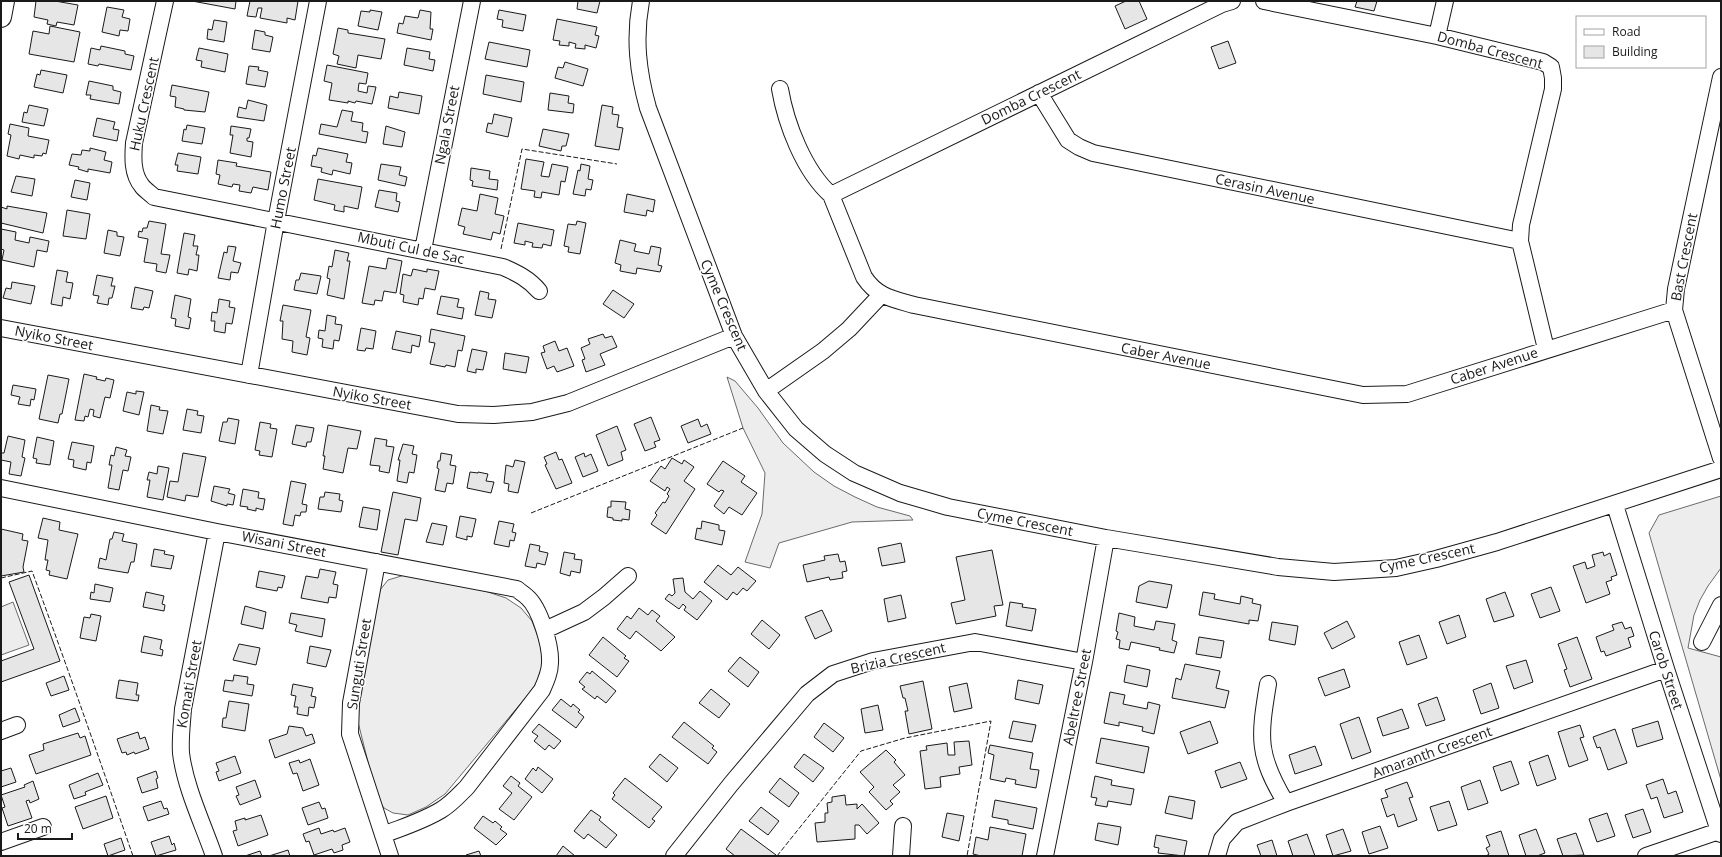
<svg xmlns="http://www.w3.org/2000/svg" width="1722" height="857" viewBox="0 0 1722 857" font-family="'Open Sans',sans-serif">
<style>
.built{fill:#ededed;stroke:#6a6a6a}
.building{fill:#e6e6e6;stroke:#1a1a1a}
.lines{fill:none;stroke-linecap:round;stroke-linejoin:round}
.minor-casing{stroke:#1a1a1a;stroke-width:18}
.tertiary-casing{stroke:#1a1a1a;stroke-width:22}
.minor{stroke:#fff;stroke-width:16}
.tertiary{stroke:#fff;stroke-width:20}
.fence{stroke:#1a1a1a;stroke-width:1;stroke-dasharray:5 2;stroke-linecap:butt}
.labels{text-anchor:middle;stroke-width:3;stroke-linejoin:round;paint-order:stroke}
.street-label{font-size:14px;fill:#1a1a1a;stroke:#fff}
</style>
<rect width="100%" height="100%" fill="#fff"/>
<path class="built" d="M727,377L735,381L758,408L783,443L814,472L834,486L855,497L877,507L910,516L913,520L852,522L779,543L770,568L745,562L762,514L765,473L743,428Z
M1721,496V568L1708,586L1700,600L1694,615L1688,648L1721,657V780L1649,533L1659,515Z
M408,574L485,591L506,598L521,608L532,621L540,642L543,664L540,678L527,696L445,794L426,807L408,815L393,813L384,808L377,798L358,722V697L380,590L388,580Z
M13,602L29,645L1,655V607Z"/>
<path class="building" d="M36,1H55L78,5L74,25L57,22L56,26L47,24L48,20L34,17Z
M192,1H236L235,9Z
M250,1H298L295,20L287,18V23L260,18L262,8H258L256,17L247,16Z
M578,1H600L597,13L577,9Z
M1126,1H1139L1147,19L1125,29L1115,6Z
M1357,1H1377L1374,11L1355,7Z
M107,7L124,10L122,17L130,19L128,31L120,30L119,36L102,32Z
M370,10L382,12L378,30L358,26L361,11L370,12Z
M420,10L431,12L430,29H433L431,40L397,33L399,23L403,24L405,16L418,18Z
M499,10L526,15L523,31L502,27L503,20L497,19Z
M557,19L597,27L595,35L599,36L596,48L585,45V49L575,48L576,44L569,42V46L559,45L560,41L553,40Z
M214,20L227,22L224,42L207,39L208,29L212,30Z
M50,26L80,32L74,62L29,54L33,31L49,34Z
M338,28L348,30V33L385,39L381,59L358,55L356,68L337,64L339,56L333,54Z
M255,30L265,32V35L273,37L270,52L252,49Z
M1228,41L1236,63L1219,69L1211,47Z
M489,42L530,50L527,67L485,59Z
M101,46L125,51V54L134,56L131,70L99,64L98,66L88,64L91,48L100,50Z
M199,48L228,54L225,72L201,67L202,61L196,60Z
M407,48L430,52L429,59L435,60L433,71L404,65Z
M565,62L588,69L583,86L555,78L558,67L563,68Z
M327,65L368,73L366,84L359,83L358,91L367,93L368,86L376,87L372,104L356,101L355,103L348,101V103L329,100L332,83L324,81Z
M249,66L259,67L258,70L268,72L265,87L246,84Z
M41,70L67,75L63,93L34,87L37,74L40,75Z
M486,75L524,82L521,102L483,94Z
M89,81L113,86V90L121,92L119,104L90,99L91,95H86Z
M172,85L209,92L205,112L184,110V109L175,107L176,97L170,96Z
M399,92L422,96L419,114L388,108L390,96L398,98Z
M550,93L569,96L568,103L574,104L573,113L548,110Z
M248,100L267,105L264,121L237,117L239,107L246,109Z
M29,105L48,109L44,126L22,122L24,112L27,113Z
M602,105L613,107L612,114L619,115L617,127L623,128L619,150L595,146Z
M342,110L353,112L351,121L363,123L362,131L368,132L366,143L319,134L321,124L337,127Z
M494,114L512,118L508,137L486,132L488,123L492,124Z
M97,118L115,122L113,129L119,130L117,141L93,136Z
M10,124L29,128L28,136L49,140L46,154L43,153L42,156L34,155V158L20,155L19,159L7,156L11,135L8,134Z
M187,125L205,128L202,144L182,141L184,129L186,130Z
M231,126L251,129L249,138H247V141L253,142L251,157L230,153L233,135H230Z
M386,126L405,132L402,147L383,144Z
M543,129L569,134L566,146H562L561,151L539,146Z
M90,148L106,152L104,160L112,162L110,173L88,169V172L78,169L79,167L69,165L72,154L81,155L82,150L90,151Z
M318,148L348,154L346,162L352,163L350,174L333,170L332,175L321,172L322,168L311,166L313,155L316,156Z
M178,153L201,157L198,174L177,171L178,165H175Z
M526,159L544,162L541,176L549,177L552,164L568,167L565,182L561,181L559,195L542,192L541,198L534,197L535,191L521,189Z
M218,160L237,163L236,166L271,172L268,190L253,187L251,193L239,191L240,185L233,184L232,187L218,184L220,175L216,174Z
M381,164L401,167L399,175L407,177L405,186L378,180Z
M581,164L590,166L588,179L593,180L591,190L586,189L585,196L573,194L578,170L580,171Z
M471,168L490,171L489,179L498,180L497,190L472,186L473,181L470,180Z
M16,176L35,179L32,196L11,192Z
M318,179L362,187L358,209L344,206V212L334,210L335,205L314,200Z
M75,180L90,183L87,200L71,197Z
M379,190L397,193L396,201L400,202L398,212L375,207Z
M480,194L498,198L495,214L504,216L500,234L493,232L491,240L463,234L465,227L458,225L462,208L477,211Z
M627,194L655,200L653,212L647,210L646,216L624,212Z
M7,206L47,213L43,233L1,223V207L7,209Z
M67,210L90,214L86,239L63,236Z
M149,221L166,224L161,254L170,255L166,273L156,271L157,264L144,262L148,239L138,237L139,231L142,232L143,228H147Z
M577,221L586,223L580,254L568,252L569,247L564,246L568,224L576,225Z
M518,223L554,230L551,246L543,244L542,248L532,247L533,243L525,241V245L514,243Z
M1,229L16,232L15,240L29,243L30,237L49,241L47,252L37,250L34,267L2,260L4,250L1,249Z
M108,230L117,232V236L124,237L120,256L104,253Z
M184,233L195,235L193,246H198L196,255H199L197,271L189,269L188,275L177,273Z
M620,240L636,244L634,251L649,254L651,246L661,248L658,265L662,266L660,272L637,268L636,274L620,271L621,265L615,263Z
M228,246L236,247L233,261L241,263L238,273L231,272L230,280L218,278L224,252L227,253Z
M335,250L349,253L347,261H350L344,299L327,295L330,279L327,278L329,266L332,267Z
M388,258L402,261L396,293L384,291L382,301L375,300L374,305L362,303L369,266L386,269Z
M413,269L427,272V269L439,271L435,290L425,288L423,299L419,298L418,305L403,302L404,295L400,294L403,274L411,276Z
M57,270L68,272L66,282L73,283L70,299L63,297L62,306L51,304Z
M301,273L321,276L317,294L294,290L296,280H299Z
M97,275L113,278L111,286H115L112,298H109L108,305L97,303L99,296L93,295Z
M12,282L35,286L31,304L3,298L6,288L11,289Z
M135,287L153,291L149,308L144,307L143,310L131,308Z
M613,290L634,304L624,318L603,304Z
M480,291L489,293L488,299L496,300L492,318L475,315Z
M175,295L191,299L188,317L191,318L189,329L175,326L176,319L171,318Z
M441,296L459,299L457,307L464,308L462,319L437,314Z
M219,299L230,301L229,307L235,308L232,324L226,323L225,333L214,331L215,321H211L212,312L217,313Z
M283,305L311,310L306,337L310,338L307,355L292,352L293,341L282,339L283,321H280Z
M327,315L336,317L335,324L342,325L339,341L334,340L333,349L322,347L323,339L318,338L319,330L325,331Z
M361,328L376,331L373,349L366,348L365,351L357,350Z
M431,329L465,336L462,351L458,350L455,367L446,365L445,367L430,364L435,343L429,342Z
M396,331L421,336L419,347L412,345L411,353L392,349Z
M603,334L605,338L612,336L617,347L600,354L605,365L586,372L582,360L585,359L581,348L590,344L588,339Z
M555,341L559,351L567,348L574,366L557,372L554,366L547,369L541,353L545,352L543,346Z
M472,349L487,352L483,370L476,369V373L467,371Z
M505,353L529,357L526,373L503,369Z
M84,374L97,377L96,379L105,381L106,378L114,380L110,398L105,397L100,418L93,416L94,410L90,409L88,417L85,416L84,421L75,420Z
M48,375L69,379L62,414H60L58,423L39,419Z
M13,385L36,389L34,400L31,399L30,406L18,404L20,397L11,395Z
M136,391L144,392L139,415L123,411L127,392L136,394Z
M151,405L160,407L159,410L168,411L163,434L147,431Z
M187,409L198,411L197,415L204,416L201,433L183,430Z
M651,417L660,440L654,442L656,447L645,451L634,424Z
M228,418L239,420L235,444L219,441L223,422H227Z
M698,419L701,427L707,424L711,434L688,443L681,426Z
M260,422L271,424L270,428L277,429L272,457L259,455L260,451L255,450Z
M296,425L314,428L311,442H307L306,447L292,444Z
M328,425L361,431L357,449L348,448L343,473L323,469L325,456H323Z
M617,426L626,450L621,452L623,460L608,466L596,435Z
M8,436L25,440L22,457L25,458L21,476L9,474L11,462L1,460V453H4Z
M37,437L54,441L50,465L36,463L37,459L33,458Z
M375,438L387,440L386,446L394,447L389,473L379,471L380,466L370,465Z
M72,442L94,446L91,463L87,462L86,470L73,467L74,460L68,459Z
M403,444L414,446L412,454L417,455L414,473L409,472L407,483L397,481L400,460H398Z
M116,447L127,450L125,456L131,457L128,471L123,470L119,490L108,488L112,465H109L111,455L114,456Z
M556,452L559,460L562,459L572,483L556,489L545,465L547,464L544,457Z
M183,453L206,457L198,497L186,495L185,501L167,497L170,481L178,482Z
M441,453L452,455L450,465L456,466L453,484L447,483L445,492L435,490L439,469L437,468L438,461H440Z
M584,453L585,457L591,454L598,471L583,477L575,457Z
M672,458L682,464L684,460L694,467L684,481L695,489L666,534L651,524L657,515L655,513L663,502L665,503L669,496L667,494L670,489L667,487L665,491L650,481L661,466L665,469Z
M515,460L525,462L518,493L508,491L509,484L504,483L506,465L513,467Z
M723,461L745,476L741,482L757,493L742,515L729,507L724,514L714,506L724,491L721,490L719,492L707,484Z
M158,466L169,468L163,500L147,497L150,480H147L149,472L157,474Z
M470,472L478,473V472L488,474L486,481L494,482L491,493L467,488Z
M291,481L306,484L302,504L307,505L306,512H301L300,516L295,515L293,526L283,524Z
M214,486L230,489L228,493L235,495L233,505L227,504V506L211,501Z
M243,489L259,492L258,498L265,499L263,510L256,508V511L247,509L248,507L240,506Z
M325,492L340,494L339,500L343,501L341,512L318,509L320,497H324Z
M393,492L421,498L417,521L405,519L398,555L381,552Z
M611,501L626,502L625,509L630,510L629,520L622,519V521L613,520V518L607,517L608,507H611Z
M363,507L380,510L377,530L359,527Z
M460,516L476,519L472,537L467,536V540L456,537Z
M43,518L60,522L59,530L78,534L67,579L49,575L50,571L46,570L48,560H45L48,540L38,538Z
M499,521L514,524L512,532L516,533L514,541L510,540L509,547L494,544Z
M702,521L719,525V530L725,531L722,545L695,539L697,528L701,529Z
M432,523L447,526L443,545L426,542Z
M1,529L23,534L22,540L28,541L23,567L24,572L1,576Z
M114,532L124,534L122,541L137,544L134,562H131L128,573L98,568L100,558L106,560L110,539H112Z
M901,543L905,562L882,566L878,548Z
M530,544L540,546L539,551L548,553L545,565L537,563L536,568L525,566Z
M154,549L165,551L164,554L174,556L171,569L151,566Z
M992,550L1003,605L994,606L996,616L956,624L951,603L965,600L956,557Z
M564,552L575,554L574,559L582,560L580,573L571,571L570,576L560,573Z
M1603,552L1604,556L1610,553L1617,575L1611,577L1612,580L1606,582L1610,594L1586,603L1573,566L1585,562L1587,569L1595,566L1592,555Z
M838,554L840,562L845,561L847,571L842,572L843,578L830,580L829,577L807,582L803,565L825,560L824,556Z
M718,565L731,575L738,567L756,581L747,591L743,588L737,595L733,592L727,600L704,582Z
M320,569L336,572L333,584L338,585L336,598L329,597L328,603L301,598L306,576L318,578Z
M259,571L285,576L282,588L278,587L277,591L256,587Z
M29,575L60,661L1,682V661L34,649L9,582Z
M683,578L685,592L693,599L700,591L712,601L697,620L684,610L686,607L683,604L679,609L665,599L669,594L672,596L675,593L673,579Z
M1149,581L1172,585L1167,608L1136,602L1139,586Z
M95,584L113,588L110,602L90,599L91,592L94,593Z
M1551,587L1560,611L1540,618L1531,594Z
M146,592L164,596L162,604L165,605L164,611L143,607Z
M1203,592L1215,594L1214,599L1240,604L1241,596L1253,599L1252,603L1261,605L1258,621L1249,620V624L1199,615Z
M1505,592L1514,616L1494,622L1486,599Z
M901,595L906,618L888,622L884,599Z
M1010,602L1023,604L1022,607L1036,609L1032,631L1006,626Z
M245,606L266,612L263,629L241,624Z
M639,608L648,615L652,610L660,616L656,621L675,637L661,651L636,631L630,639L617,629L627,616L631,619Z
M822,610L832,631L815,639L805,617Z
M291,613L325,619L322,637L295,631L297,625L289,623Z
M1119,613L1135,617L1134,626L1154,630L1156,621L1175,624L1172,640L1177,642L1174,653L1159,650L1160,648L1131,642L1129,650L1119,648L1120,640L1116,639L1118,632L1116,631Z
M91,614L101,616L96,641L80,638L84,617L90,618Z
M1459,615L1466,637L1447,644L1439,622Z
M762,620L780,635L769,649L751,634Z
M1347,621L1355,637L1332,649L1324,633Z
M1272,622L1298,626L1295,645L1269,640Z
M1622,622L1625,629L1631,627L1634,636L1628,638L1631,647L1606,656L1604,651L1601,652L1596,637L1614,630L1612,625Z
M1419,635L1427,658L1407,665L1399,642Z
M144,636L162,640L160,649L163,650L162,656L141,652Z
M603,637L626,656L624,658L629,661L617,677L589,655Z
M1199,637L1224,641L1221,658L1196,654Z
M1577,637L1592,679L1570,687L1564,670L1567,669L1558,644Z
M239,644L260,648L256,665L233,660Z
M310,646L331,650L326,667L307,663Z
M740,657L759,672L748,687L728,671Z
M1526,660L1533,682L1514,689L1506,666Z
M1185,664L1220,671L1216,688L1229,691L1225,708L1172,698L1176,678L1181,680Z
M1127,665L1150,670L1147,687L1124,682Z
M1344,669L1350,687L1325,696L1318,678Z
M592,671L616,691L606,703L597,696L595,699L582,689L585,687L579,682L587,672L590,674Z
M234,675L248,677L247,684L254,685L252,696L223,691L225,680L233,681Z
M64,676L69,690L51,696L46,683Z
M119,680L138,683L136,695H139L138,701L116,698Z
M1018,680L1043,685L1039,704L1015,699Z
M923,681L932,729L909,734L905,711H908L905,698H903L900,686Z
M967,683L972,708L954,712L949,687Z
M1491,683L1499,708L1481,714L1473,690Z
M293,684L313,688L311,696L316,697L314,708L309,707L308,716L297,714L298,707H294L296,696L291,695Z
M711,689L730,704L719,718L699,703Z
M1110,692L1125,695L1123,704L1147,709L1148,702L1160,705L1154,734L1142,731L1143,727L1119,722V726L1104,723Z
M1437,697L1445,720L1426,726L1418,704Z
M561,699L571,707L573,704L580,710L578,712L584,717L576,728L552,710Z
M229,701L249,704L245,731L222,727L223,718H226Z
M878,705L883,730L865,733L861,709Z
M75,708L80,721L63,727L59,715Z
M1402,709L1409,728L1383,736L1377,718Z
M1359,717L1371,752L1352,759L1340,724Z
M1013,721L1036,725L1032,742L1009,738Z
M1210,721L1218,743L1188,754L1180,732Z
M1658,721L1663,739L1637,747L1632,729Z
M684,722L714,746L712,748L717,752L708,764L672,737Z
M824,723L844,738L833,752L814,737Z
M539,724L561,741L554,749L549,745L545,750L534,741L538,736L532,732Z
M1580,725L1584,737L1580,738L1588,760L1569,767L1558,732Z
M289,726L303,728L306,736L312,734L315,743L275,758L269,740L287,734Z
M1615,729L1627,763L1608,770L1600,747L1597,748L1593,737Z
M138,732L140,739L145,737L149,749L135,754L134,752L127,755L126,752L122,753L117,739Z
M78,733L80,738L85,736L91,755L36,774L29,755L44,750L43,744Z
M1101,738L1149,747L1144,773L1096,763Z
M969,741L972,765L959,767L960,774L940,777L941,787L925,789L920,751L927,750L926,746L947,743L948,755H955L954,742Z
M990,745L1033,753L1030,769L1039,770L1036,788L1015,784L1016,780L1006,778L1005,782L990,779L994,755L988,753Z
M1315,746L1322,765L1295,774L1289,755Z
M886,750L896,760L894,762L905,775L893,785L900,792L890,801L893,804L886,810L869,792L874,787L860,772Z
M660,754L678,768L667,782L649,767Z
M804,754L824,768L813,782L794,767Z
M1548,755L1556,779L1537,786L1529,762Z
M235,756L241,773L219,781L216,772L219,771L216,763Z
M310,759L319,785L303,791L297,773L293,774L289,763L299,760L300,763Z
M1511,761L1519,784L1501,791L1493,767Z
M1240,762L1247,779L1221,788L1215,771Z
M538,767L553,779L542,793L525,779L533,768L536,771Z
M11,768L16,782L1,787V771Z
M156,771L158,778L156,779L158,788L142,793L137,778Z
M98,773L103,785L85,792L86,795L74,799L69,785Z
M511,776L520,783L518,786L532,797L514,820L499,809L512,793L503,786Z
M1095,776L1112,780L1111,785L1134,789L1131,805L1108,801L1107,807L1095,805L1097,798L1091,797Z
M625,778L662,807L652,819L655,821L649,828L612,799L615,795L613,793Z
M780,778L799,793L789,807L769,792Z
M1663,779L1668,794L1676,791L1683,812L1664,818L1657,797L1651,799L1646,785Z
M255,780L261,797L240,805L236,796L239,795L236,787Z
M1480,780L1488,803L1468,810L1461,787Z
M33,781L39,799L30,803L29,800L26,801L32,818L8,826L2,808L5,807L1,795L25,787L24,785Z
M1407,782L1413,797L1409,798L1417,820L1398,827L1394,814L1387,817L1381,799L1388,797L1385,790Z
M845,795L846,805L857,804V809L862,804L879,823L867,834L859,825H855V839L817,842L815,823L825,822V813H828L827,803L832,802V797Z
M106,796L113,818L83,829L75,807Z
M1169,796L1195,801L1192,819L1165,813Z
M995,800L1037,808L1033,829L1008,824V820L992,817Z
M161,801L164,809L167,808L169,814L148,821L143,807Z
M1449,801L1457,825L1438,831L1430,807Z
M319,802L322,809L325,808L328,818L308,825L302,808Z
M761,807L779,821L768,835L749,821Z
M1643,809L1651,832L1633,838L1625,815Z
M591,810L601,817L599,820L617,835L606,848L588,834L584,839L574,831Z
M947,813L964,816L959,841L942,837Z
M1607,813L1615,836L1597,842L1589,819Z
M261,815L268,835L238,846L233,831L237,830L235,821L245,818V820Z
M483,816L493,823L495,821L502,827L500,829L507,834L496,845L474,828Z
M1098,823L1121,827L1118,845L1095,840Z
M1380,826L1388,848L1369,854L1362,832Z
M990,827L1026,834L1022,856H981L973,854L976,837L988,840Z
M319,828L321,834L333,830L334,832L345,828L350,842L342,845L343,850L334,853L332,849L314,855L309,841L306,842L303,834Z
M741,829L776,855L775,856H735L726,849Z
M1343,829L1351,851L1333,856L1326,835Z
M1536,829L1545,853L1537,856H1526L1519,835Z
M1501,831L1509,856H1486L1489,854L1486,848L1490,846L1486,836Z
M1576,833L1584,855L1563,856L1557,839Z
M1307,834L1315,856H1293L1288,841Z
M1156,835L1187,841L1184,856L1158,853L1159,848L1154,847Z
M169,836L172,845L174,843L176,850L156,856L151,842Z
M121,838L125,850L108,856L104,844Z
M1272,840L1277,856H1261L1257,845Z
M563,846L575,856H556Z
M288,850L290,856H269Z
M260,851L262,856H245Z
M479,851L481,856H466V855Z"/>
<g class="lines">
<defs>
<path id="minor" d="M165,1L134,143C133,157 132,174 142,186C145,190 150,193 154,197L503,267C517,273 529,279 539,291
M641,1C634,39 638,72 648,108L734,336L766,391L796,429L825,454L854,473L900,493L948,507L1106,538L1278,567L1334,572L1396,568L1436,559L1497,542L1721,469
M1264,1L1437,36L1543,62L1551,67L1553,78V89L1521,225L1520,241L1546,349
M1437,36L1445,1
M1721,77L1676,289L1674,310L1721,458
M780,89C786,124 804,171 831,195L864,277C877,297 893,299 914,305L1363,395L1407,394L1674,310
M1039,93L1068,140L1079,147L1093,153L1520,241
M831,195L1222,4L1232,1
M423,250L472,1
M1,328L458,414L494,415L532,412L568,403L734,336
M249,375L276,221L318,1
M766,391L823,351L849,329L881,295
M1,488L217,532L517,589C520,592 524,594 527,597C540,608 551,646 550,663C550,672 546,681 542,690L467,787C459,795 451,804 441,810C423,821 403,827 383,835
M1615,505L1666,669L1719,831L1721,834
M377,562L351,703L350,734L390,856
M545,630L584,612L604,597L628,576
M1702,642L1721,605
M1268,684C1259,738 1257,755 1286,803
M1,731L17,725
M1,842L43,827
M214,856C203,824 185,787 181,753C180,738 182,724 183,709L217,532
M674,856L731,784L807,694L833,674L873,661L975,642L1084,662
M901,856L903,826
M1045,856L1084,662L1106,538
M1217,856L1222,839L1237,822L1286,803L1666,669
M1646,856L1719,831"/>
<path id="tertiary" d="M1,17L4,1"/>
</defs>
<use href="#minor" class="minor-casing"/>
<use href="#tertiary" class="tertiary-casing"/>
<use href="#minor" class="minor"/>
<use href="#tertiary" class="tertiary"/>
<path class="fence" d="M501,249L522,149L617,164
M531,513L743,428
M1,578L32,571C67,666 100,761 133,856
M777,856L861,751L905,738L991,721L967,856"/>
</g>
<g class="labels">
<g class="street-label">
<text transform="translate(1490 50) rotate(15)" y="5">Domba Crescent</text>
<text transform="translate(1031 97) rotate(-26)" y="5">Domba Crescent</text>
<text transform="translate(144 104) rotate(-78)" y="5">Huku Crescent</text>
<text transform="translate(447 125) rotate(-79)" y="5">Ngala Street</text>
<text transform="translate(283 188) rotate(-79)" y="5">Humo Street</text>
<text transform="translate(1265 189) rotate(12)" y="5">Cerasin Avenue</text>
<text transform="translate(411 248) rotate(12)" y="5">Mbuti Cul de Sac</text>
<text transform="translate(1684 257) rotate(-79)" y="5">Bast Crescent</text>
<text transform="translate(724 305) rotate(67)" y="5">Cyme Crescent</text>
<text transform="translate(54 338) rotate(11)" y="5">Nyiko Street</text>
<text transform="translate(1166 356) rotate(11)" y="5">Caber Avenue</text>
<text transform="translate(1494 366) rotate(-18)" y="5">Caber Avenue</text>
<text transform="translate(372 398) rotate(10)" y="5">Nyiko Street</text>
<text transform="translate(1025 522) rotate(11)" y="5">Cyme Crescent</text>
<text transform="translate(284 544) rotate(11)" y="5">Wisani Street</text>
<text transform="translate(1427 558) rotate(-12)" y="5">Cyme Crescent</text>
<text transform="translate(898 658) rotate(-13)" y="5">Brizia Crescent</text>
<text transform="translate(359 664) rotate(-81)" y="5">Sunguti Street</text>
<text transform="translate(1666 670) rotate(72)" y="5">Carob Street</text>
<text transform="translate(189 684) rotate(-80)" y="5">Komati Street</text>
<text transform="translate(1077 697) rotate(-79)" y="5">Abeltree Street</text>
<text transform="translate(1432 752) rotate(-20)" y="5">Amaranth Crescent</text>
</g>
</g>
<rect width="1722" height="857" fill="none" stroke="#1a1a1a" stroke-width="4"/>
<rect x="1576" y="16" width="130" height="52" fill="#ffffff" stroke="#a3a3a3"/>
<rect x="1584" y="29" width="20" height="6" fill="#ffffff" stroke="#a3a3a3"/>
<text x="1612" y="36" font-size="12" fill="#1a1a1a">Road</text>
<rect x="1584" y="46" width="20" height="12" fill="#e6e6e6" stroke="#a3a3a3"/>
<text x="1612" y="56" font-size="12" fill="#1a1a1a">Building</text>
<path d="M18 833v6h54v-6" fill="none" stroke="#1a1a1a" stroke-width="2"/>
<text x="24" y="833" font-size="12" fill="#1a1a1a" stroke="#ffffff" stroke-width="3" paint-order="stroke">20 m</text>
</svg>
